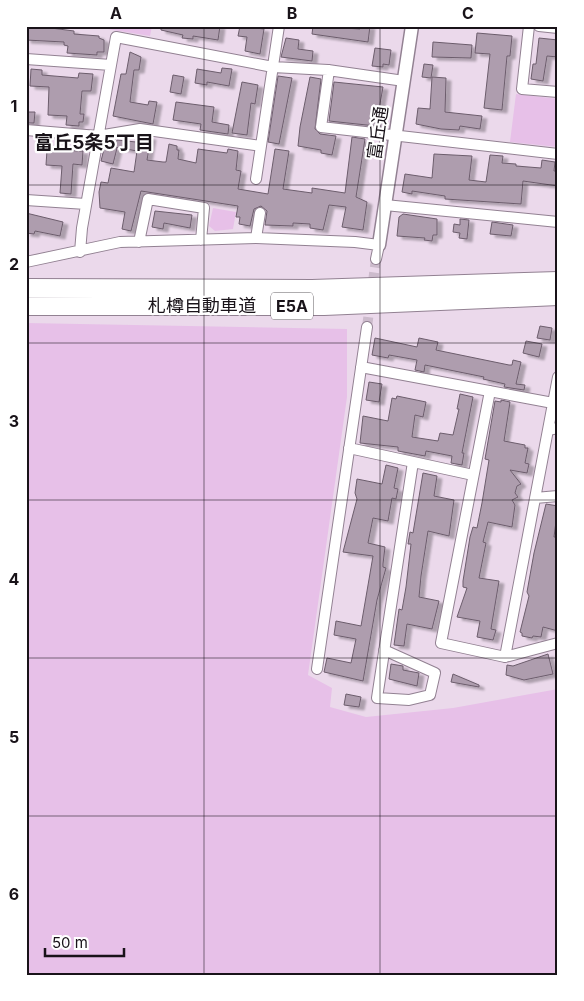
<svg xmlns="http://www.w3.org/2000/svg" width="584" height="1001" viewBox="0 0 584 1001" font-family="Inter,'Noto Sans JP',sans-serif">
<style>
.green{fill:#e7c0e8}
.building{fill:#ae9dae;stroke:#6c5d6c;filter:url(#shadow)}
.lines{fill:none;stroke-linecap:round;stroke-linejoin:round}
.minor-tunnel{stroke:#cbc;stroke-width:10;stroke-dasharray:10 5;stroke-linecap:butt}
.minor-casing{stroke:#928192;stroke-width:12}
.tertiary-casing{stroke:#928192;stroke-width:15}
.motorway-casing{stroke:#928192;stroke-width:20}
.minor{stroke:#fff;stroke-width:10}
.tertiary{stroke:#fff;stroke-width:12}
.motorway{stroke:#fff;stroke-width:18}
.grid{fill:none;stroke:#191319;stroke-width:1;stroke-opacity:0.55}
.labels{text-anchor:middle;stroke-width:4.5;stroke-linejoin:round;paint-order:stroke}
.shield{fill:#fff;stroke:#5e5a5e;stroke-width:1}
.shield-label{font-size:16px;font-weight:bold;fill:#191319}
.street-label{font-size:18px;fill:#191319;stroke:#fff}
.neighbourhood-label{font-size:19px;font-weight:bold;fill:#191319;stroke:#fff}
.neatline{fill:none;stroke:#191319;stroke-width:2}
.grid-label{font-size:16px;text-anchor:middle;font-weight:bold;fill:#191319}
</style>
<defs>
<filter id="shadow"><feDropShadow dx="5" dy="3" stdDeviation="1" flood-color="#0004"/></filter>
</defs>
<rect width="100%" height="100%" fill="#ebd9eb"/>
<path class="green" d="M89,26H152L150,36Z
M516,94L558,99V147L510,142Z
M213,208L236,212L233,229L215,231L209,226Z
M26,323L347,329V397L308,675L332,688L330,707L366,717L453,708L558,689V975H26Z"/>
<path class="building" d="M161,26H220L218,40L193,36V39L182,38L183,35L161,30Z
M240,26L264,29L260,54L245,51L247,37L238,36Z
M313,26L360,29V26H370L368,42L312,34Z
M26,27L51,28L74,31V34L99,36V38L104,40V52H97V55L67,53L68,46L64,45V42L26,40Z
M477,33L512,36L510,56H507L502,110L484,108L490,54L475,53Z
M286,38L299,40L298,49L313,51L312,61L281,57Z
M539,38L558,40V57L547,56L543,81L531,79L533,64H536Z
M433,42L472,45L471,58L432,57Z
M375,48L391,50L389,65L383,64V67L372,66Z
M130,52L141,57L139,70H134L130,102L148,105L149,101L157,102L153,124L113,116L121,74H126Z
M424,64L433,65L431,78L422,77Z
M222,68L232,69L229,86L207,82V85L195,83L197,69L221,73Z
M31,69L42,70V75L78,78L79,73L93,74L91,91H82L80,114H84L83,122H79V126L66,125L67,116L48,115L49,87L30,86Z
M173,75L184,77L181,94L170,92Z
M278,76L292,78L279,144L268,142Z
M310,77L321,79L315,129L320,134L336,136L332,155L321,153V150L298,146L300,127Z
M432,77L446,78L445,112L482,116L480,129L460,126L459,130L441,129L416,124L418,108L430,109Z
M242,82L258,85L255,104L251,103L247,135L232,133Z
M334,82L383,87L376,126L329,121Z
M176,102L214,107L212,122L229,125L228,134L200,130L201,124L173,120Z
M26,112H35L34,123H26Z
M137,136L151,137L147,160L163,162H166L169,144L177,146V150H179L178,159L196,163L198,149L227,153L228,149L238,151L236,170L241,171L238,189L268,194L275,149L289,151L283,189L312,193V188L345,193L352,137L365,139L356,197L367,202L363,230L342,227L346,207L329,205L323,230L310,228V224L293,223V226L265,225L267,211L261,206L254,209L250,226L239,224L240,217H236L238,206L141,191L131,231L122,229L125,212L100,208L99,192L101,182L108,183L111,168L134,172L137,151L115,147L117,140L136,142Z
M105,145L117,148L113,164L101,161Z
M47,150L83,151L82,165L73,164L71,194L60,193L62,166L46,165Z
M434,154L472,156L469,180L486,182L490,155L503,156L502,163L516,164V166L541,168L542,160L555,162L554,171H558V186L523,181L521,204L445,199V196L412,191V194L402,192L405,174L432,178Z
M155,211L192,215L190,228L164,223L163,229L152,227Z
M26,213L63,222L60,236L35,231L34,234L26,233Z
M403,214L437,219V235H433L432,241L424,240L425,238L397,236L399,217Z
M460,219L469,220L467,239L459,238L460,233L453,232L454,224L460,225Z
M492,222L513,225L511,236L490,234Z
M540,326L552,328L550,340L537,338Z
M375,338L417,347L419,338L438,342L436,350L509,365H512L513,360L521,362L516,384L525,385L524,390L504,387L505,384L483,379L484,377L425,365L424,372L415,370L417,360L389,355L388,358L372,355Z
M526,341L542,344L539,357L523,353Z
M369,382L382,384L379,402L366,400Z
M460,394L473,397L462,453H464L462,465L451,463L452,456L426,451L425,456L398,451V447L360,443L363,416L388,421L392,398L396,399L397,396L426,402L423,417L415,415L412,437L438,441L440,433L453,435L459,409H457Z
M501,400L510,402L504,441L525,445V448H528L525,463L529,464L527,473L510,470L521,484L517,486L515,493L518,497L512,500L515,505L512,527L488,522L483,542L486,543L479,578L499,581L491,629L496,630L493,640L477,637L480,621L457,617L467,588L463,587V581L470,537L473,527L477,528L482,503L489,460L485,459L495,401L501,402Z
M386,465L398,468L394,488L398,489L396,499L392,498L388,521L373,518L368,543L385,547L383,564V567L386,568L377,600L363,681L324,672L327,658L351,663L356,639L334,635L336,621L361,626L373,556L343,552L357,499L355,493L357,479L382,484Z
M423,473L437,476L434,496L454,500L449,536L428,531L421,576L419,597L439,601L432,629L407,624L404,646L394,645L399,609L402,610L406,587L411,544H408L410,532L413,533Z
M546,504L558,506L554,537H558V631L543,627L541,637L533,636L532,638L522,636V633L520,632L529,596L527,592L534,553Z
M548,654L553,674L524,680L506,675L507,665L513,666Z
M391,664L403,666V670L419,673L417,686L389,679Z
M453,674L479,685V687L451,682Z
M346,694L361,697L359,707L344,705Z"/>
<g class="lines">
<path class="minor-tunnel" d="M367,327L376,259"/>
<defs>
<path id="minor" d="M529,26L522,89L558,92
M539,26L558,28
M26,59L111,65
M329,70L321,127L558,154
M26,130L98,136L140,129L261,146
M256,179L279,26
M26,200L86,204
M385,205L558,222
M256,238L260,213
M139,242L148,199L204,208L201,240
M80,252L82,228L116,37L273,67L328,70L404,81
M26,262L120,242L256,238L355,242L379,245L376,259
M361,367L553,403
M490,391L441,643L505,657L558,643
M548,430L558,428
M349,448L473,475
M535,498L558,496
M384,650L435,673L430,695L409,700L377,698L413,462
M505,657L558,377
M317,669L367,327"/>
<path id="tertiary" d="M379,245L412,26"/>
<path id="motorway" d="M26,288L312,289L558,281
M26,306H324L558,296"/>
</defs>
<use href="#minor" class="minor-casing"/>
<use href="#tertiary" class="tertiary-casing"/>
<use href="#motorway" class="motorway-casing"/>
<use href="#minor" class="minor"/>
<use href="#tertiary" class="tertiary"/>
<use href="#motorway" class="motorway"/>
</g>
<path class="grid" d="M204,26V975M380,26V975M26,185H558M26,343H558M26,500H558M26,658H558M26,816H558"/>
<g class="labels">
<rect class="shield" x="271" y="292.5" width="42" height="27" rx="4"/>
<g class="shield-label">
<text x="292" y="312">E5A</text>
</g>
<g class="street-label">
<text transform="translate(378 133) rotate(-82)" y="6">富丘通</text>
<text x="202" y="312">札樽自動車道</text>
</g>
<g class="neighbourhood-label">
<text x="94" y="149">富丘5条5丁目</text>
</g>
</g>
<rect width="584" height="1001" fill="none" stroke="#ffffff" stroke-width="55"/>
<path d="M45 948v8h79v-8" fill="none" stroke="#191319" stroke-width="2.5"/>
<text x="52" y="948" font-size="15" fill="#191319" stroke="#ffffff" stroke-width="4" paint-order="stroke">50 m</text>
<rect x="28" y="28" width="528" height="946" class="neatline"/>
<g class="grid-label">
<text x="116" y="19">A</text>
<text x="292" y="19">B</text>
<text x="468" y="19">C</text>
<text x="14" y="112">1</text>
<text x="14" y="270">2</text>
<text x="14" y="427">3</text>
<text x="14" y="585">4</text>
<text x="14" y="743">5</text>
<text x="14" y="900">6</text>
</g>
</svg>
